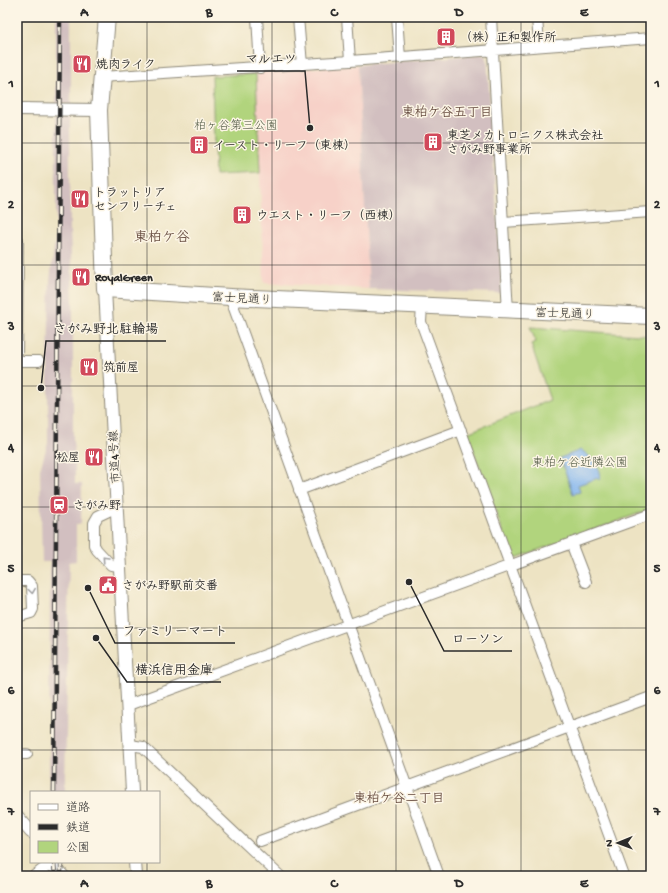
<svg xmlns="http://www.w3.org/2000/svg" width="668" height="893" viewBox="0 0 668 893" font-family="'Gochi Hand','Klee One',sans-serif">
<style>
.built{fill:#f7d1c8}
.industrial{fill:#d2bfc0}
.green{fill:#b1d47d;stroke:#6e8054}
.water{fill:#82b5ef;stroke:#56708d}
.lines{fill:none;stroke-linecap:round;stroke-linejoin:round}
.minor-casing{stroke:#8c8777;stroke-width:12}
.tertiary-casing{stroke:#8c8777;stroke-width:14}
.primary-casing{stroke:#8c8777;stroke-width:18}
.minor{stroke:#fff;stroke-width:10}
.tertiary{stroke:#fff;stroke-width:12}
.primary{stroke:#fff;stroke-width:16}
.rail-casing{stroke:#2b2b2b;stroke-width:4.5}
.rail{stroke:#fcf5e5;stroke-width:3;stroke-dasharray:9;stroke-linecap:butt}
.oneway{stroke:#a0a0a0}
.grid{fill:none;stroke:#2b2b2b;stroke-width:1;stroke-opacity:0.55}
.labels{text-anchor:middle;stroke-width:3;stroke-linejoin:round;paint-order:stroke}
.poi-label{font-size:12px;font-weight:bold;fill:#2b2b2b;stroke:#fcf5e5;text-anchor:start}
.park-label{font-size:12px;fill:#4c5540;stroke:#fcf5e5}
.street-label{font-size:12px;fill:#2b2b2b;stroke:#fcf5e5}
.neighbourhood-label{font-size:13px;font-weight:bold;fill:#6b5145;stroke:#fcf5e5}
.quarter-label{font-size:14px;font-weight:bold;fill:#6b5145;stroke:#fcf5e5}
.leader{fill:none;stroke:#2b2b2b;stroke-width:1.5}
.callout-dot{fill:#2b2b2b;stroke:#fcf5e5;stroke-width:1.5}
.callout-label{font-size:13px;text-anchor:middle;font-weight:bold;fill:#2b2b2b;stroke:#fcf5e5;stroke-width:3;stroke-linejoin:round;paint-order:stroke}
.neatline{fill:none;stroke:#2b2b2b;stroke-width:1.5}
.grid-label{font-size:13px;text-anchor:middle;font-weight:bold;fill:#2b2b2b}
</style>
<rect width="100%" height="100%" fill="#fcf5e5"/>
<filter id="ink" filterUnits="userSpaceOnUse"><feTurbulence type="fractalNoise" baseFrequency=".025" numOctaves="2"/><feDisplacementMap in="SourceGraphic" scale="8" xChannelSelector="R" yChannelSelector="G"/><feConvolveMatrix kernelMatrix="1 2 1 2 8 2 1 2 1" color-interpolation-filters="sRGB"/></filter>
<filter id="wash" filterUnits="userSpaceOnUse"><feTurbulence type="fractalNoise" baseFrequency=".012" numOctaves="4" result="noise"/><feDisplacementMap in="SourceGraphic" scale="16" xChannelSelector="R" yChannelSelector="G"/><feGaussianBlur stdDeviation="0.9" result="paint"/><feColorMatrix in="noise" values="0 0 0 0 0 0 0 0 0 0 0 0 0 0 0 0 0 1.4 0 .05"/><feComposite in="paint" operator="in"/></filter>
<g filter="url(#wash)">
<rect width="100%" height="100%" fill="#ede3c3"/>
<path class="built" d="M358,65L369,289L264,283L256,74L260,72Z"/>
<path class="industrial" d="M56,17H71V105L56,104Z
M484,54L487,57L502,293L369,289L358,65Z
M56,115H70V230L73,303V442L75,457V484H82L81,524L76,525V561L69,562L65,792H49L50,562H42L40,469L48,443V358L50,281L56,232Z"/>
<path class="green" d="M256,74L260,173L215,175L212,76Z
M530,327L651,336V509L513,559L467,433L550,400L531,344L536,342Z"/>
<path class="water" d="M581,450C592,457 599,465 600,478L599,480L598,478L578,485L580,492L573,494L560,458Z"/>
</g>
<g filter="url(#ink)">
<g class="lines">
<defs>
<path id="minor" d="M257,17L260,68
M298,17L302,65
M347,17L350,61
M397,17L400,58
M491,17L508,311
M537,17L539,46
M101,77L350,61L651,38
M503,222L651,212
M17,240H18L17,361H39
M230,297L439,876
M422,306L421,322L624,876
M299,490L461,430
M117,507L98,516L94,523V545L97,550L111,565L120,566
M571,543L586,582
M17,581H28L32,586L33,609L31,613L17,617
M128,705L651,514
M130,745L143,747L280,876
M17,754H27
M260,841L651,697
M34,876L51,863"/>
<path id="tertiary" d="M17,109L99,110
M105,289L132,792
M17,816L31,832
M50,862L63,876
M135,862L136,876"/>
<path id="primary" d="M107,17L99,110L105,289L230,297L651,316"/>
</defs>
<use href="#minor" class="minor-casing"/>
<use href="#tertiary" class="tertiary-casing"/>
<use href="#primary" class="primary-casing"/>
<use href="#minor" class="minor"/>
<use href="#tertiary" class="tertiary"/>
<use href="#primary" class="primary"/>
<defs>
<path id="rail" d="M54,792L60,17
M54,862L55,876
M61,862V876"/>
</defs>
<use href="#rail" class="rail-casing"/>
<use href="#rail" class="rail"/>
</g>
<defs><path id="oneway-chevron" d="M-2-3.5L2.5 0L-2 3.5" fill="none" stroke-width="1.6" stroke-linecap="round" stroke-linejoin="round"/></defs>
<g class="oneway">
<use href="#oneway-chevron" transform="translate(105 559) rotate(-133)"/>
<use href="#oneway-chevron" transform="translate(32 591) rotate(82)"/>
</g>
</g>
<path class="grid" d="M147,17V792M272,17V876M396,17V876M521,17V876M17,143H651M17,265H651M17,386H651M17,507H651M17,628H651M17,750H651M147,862V876"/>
<defs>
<symbol id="building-square" viewBox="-11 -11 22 22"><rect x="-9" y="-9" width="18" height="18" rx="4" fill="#d1495b" stroke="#fcf5e5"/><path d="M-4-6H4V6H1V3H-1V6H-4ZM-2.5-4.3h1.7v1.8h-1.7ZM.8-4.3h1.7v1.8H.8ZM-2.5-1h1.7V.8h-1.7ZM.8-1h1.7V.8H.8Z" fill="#fff"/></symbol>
<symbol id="restaurant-square" viewBox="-11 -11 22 22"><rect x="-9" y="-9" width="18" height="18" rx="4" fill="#d1495b" stroke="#fcf5e5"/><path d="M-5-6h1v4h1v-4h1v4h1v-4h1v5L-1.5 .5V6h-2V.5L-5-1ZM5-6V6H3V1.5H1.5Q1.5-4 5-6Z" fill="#fff"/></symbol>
<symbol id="station-square" viewBox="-11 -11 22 22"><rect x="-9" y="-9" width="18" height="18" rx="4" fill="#d1495b" stroke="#fcf5e5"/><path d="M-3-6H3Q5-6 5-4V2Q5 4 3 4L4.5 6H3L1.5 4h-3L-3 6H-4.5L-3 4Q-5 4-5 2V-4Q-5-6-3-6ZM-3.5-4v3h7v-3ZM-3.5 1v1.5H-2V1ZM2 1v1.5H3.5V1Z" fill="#fff"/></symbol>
<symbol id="civic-square" viewBox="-11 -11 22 22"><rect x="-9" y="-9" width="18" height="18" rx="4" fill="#d1495b" stroke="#fcf5e5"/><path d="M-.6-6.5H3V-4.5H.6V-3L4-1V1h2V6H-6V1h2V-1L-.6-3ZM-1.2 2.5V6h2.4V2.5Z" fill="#fff"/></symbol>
</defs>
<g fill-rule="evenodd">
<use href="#building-square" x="435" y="26" width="22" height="22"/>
<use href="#restaurant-square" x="71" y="53" width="22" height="22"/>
<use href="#building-square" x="422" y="131" width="22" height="22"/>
<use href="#building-square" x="188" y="134" width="22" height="22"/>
<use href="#restaurant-square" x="69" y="188" width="22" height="22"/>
<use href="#building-square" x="231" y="204" width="22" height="22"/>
<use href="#restaurant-square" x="70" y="266" width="22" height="22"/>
<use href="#restaurant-square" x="78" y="356" width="22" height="22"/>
<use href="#restaurant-square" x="83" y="446" width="22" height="22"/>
<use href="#station-square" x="48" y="494" width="22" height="22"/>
<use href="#civic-square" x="97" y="574" width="22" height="22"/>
</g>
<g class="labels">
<g class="poi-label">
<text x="460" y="41">（株）正和製作所</text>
<text x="96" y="68">焼肉ライク</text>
<text x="447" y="139">東芝メカトロニクス株式会社<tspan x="447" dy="14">さがみ野事業所</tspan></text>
<text x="213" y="149">イースト・リーフ（東棟）</text>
<text x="94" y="196">トラットリア<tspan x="94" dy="14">センフリーチェ</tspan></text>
<text x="256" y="219">ウエスト・リーフ（西棟）</text>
<text x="95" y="281">RoyalGreen</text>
<text x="103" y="371">筑前屋</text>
<text x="80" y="461" text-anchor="end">松屋</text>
<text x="73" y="509">さがみ野</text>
<text x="122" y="589">さがみ野駅前交番</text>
</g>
<g class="park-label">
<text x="236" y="129">柏ヶ谷第三公園</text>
<text x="580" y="466">東柏ケ谷近隣公園</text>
</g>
<g class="street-label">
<text transform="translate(242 298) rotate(3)" y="4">富士見通り</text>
<text transform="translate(565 313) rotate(2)" y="4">富士見通り</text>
<text transform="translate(114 457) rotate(-93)" y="4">市道4号線</text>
</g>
<g class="neighbourhood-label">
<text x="447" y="116">東柏ケ谷五丁目</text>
<text x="399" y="802">東柏ケ谷二丁目</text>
</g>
<g class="quarter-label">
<text x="162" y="241">東柏ケ谷</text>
</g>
</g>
<path class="leader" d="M310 128L305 71H237M41 388L46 341H166M88 588L115 643H235M409 582L444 651H512M96 638L127 682H221"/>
<g class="callout-dot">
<circle cx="310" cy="128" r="4"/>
<circle cx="41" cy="388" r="4"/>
<circle cx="88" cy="588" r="4"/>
<circle cx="409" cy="582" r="4"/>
<circle cx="96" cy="638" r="4"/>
</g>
<g class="callout-label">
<text x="271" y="63">マルエツ</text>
<text x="106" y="333">さがみ野北駐輪場</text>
<text x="175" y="635">ファミリーマート</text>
<text x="478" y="643">ローソン</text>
<text x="174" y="674">横浜信用金庫</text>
</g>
<rect width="668" height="893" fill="none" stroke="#fcf5e5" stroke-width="44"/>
<rect x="30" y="791" width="130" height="72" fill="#fcf5e5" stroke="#a8a49b"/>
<rect x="38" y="804" width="20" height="6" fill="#ffffff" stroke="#a8a49b"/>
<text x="66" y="811" font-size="12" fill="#2b2b2b">道路</text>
<rect x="38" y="824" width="20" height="6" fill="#2b2b2b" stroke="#a8a49b"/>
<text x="66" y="831" font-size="12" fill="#2b2b2b">鉄道</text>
<rect x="38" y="841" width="20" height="12" fill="#b1d47d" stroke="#a8a49b"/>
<text x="66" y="851" font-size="12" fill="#2b2b2b">公園</text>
<g transform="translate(618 843) rotate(269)" stroke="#fcf5e5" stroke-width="3" paint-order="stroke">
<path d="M0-3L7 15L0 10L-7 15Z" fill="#2b2b2b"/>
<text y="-6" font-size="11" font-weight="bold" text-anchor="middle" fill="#2b2b2b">N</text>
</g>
<rect x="22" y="22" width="624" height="849" class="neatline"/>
<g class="grid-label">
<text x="84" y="16">A</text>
<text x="209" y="16">B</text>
<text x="334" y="16">C</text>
<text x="459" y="16">D</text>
<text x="584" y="16">E</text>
<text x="11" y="87">1</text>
<text x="657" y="87">1</text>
<text x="11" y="208">2</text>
<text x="657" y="208">2</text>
<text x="11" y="330">3</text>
<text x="657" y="330">3</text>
<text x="11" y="451">4</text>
<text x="657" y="451">4</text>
<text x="11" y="572">5</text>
<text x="657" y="572">5</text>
<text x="11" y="694">6</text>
<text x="657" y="694">6</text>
<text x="11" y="815">7</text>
<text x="657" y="815">7</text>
<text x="84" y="887">A</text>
<text x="209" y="887">B</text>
<text x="334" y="887">C</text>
<text x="459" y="887">D</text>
<text x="584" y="887">E</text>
</g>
</svg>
